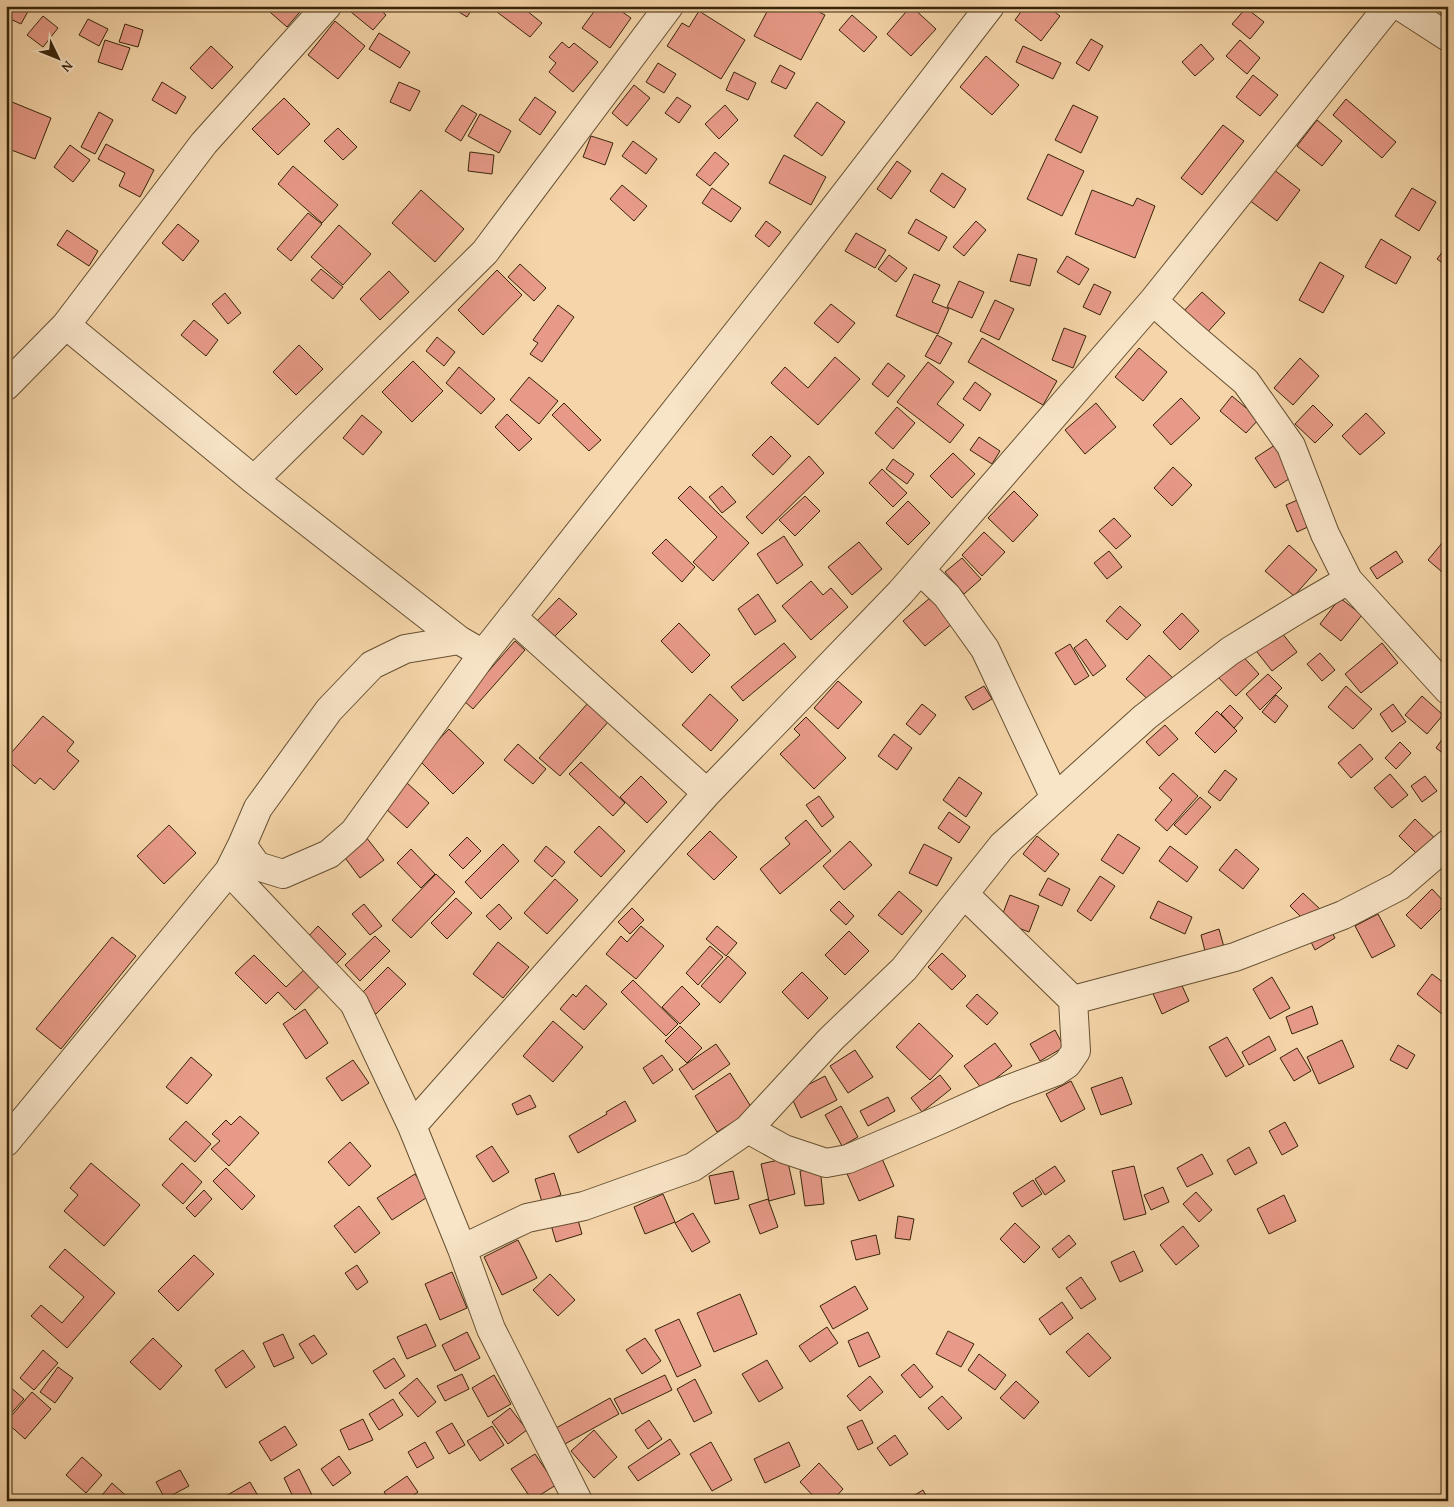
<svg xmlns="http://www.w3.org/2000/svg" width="1454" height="1507" viewBox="0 0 1454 1507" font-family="'Gentium Book Plus',serif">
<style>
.building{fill:#e89a88;stroke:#372409}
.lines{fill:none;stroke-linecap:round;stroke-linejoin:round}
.minor-casing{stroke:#665031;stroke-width:30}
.minor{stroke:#f8e4c7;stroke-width:28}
</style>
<rect width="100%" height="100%" fill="#f5d5a9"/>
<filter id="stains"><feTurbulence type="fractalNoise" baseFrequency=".004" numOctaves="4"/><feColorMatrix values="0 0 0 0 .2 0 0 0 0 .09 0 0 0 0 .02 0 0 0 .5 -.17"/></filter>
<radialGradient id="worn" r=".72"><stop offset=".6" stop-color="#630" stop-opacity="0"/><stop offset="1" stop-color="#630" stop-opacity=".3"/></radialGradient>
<path class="building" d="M6,6H31L21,24L6,17Z
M263,6H305L287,27Z
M355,6H376L386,15L373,30L351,12Z
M449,6H474L467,17Z
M502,6H521L542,23L530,37L497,12Z
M598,6H614L631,18L610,48L582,28Z
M770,6H807L825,15L801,60L754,36Z
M911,6L936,29L911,56L887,34Z
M1025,6H1047L1060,16L1041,41L1015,20Z
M1433,6H1448V10L1443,15Z
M1246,8L1264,22L1250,39L1232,24Z
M699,11L745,40L721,79L667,46L682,23L689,27Z
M852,15L877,37L864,52L839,30Z
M43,16L58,28L43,47L27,35Z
M88,19L108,29L99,46L79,35Z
M335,21L365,46L338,79L308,55Z
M125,24L143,30L138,47L119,42Z
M379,33L410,52L400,68L369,49Z
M1091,39L1103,46L1089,71L1076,63Z
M105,40L130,48L122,70L98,62Z
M1240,40L1260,58L1247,74L1226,56Z
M562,42L569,48L574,43L598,62L573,92L549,72L556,63L549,57Z
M1201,44L1214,59L1195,76L1182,62Z
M211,46L233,67L212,89L190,68Z
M1023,46L1061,63L1053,79L1016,62Z
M986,56L1019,85L992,115L960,87Z
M658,63L676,74L664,93L646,82Z
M780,65L795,73L786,89L771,82Z
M734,72L756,83L748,100L726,90Z
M1253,75L1278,95L1260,116L1236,97Z
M162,82L186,97L176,114L152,100Z
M399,82L420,91L410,111L390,102Z
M634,85L650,98L627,126L612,113Z
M535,97L556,112L540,135L519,120Z
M677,97L691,106L679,123L665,113Z
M284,98L310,124L278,155L252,129Z
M1346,99L1396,142L1382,158L1333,115Z
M12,102L51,118L35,159L6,148V116Z
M817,102L845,122L822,156L794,136Z
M462,105L477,114L461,141L445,131Z
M725,105L738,120L719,139L705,124Z
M1073,105L1098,117L1081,153L1055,140Z
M99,112L113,120L95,154L81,147Z
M480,114L511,131L499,153L468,136Z
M1317,120L1342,141L1322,166L1297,146Z
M1223,125L1244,141L1202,195L1181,178Z
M338,128L357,147L343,160L324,141Z
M591,136L613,143L605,165L583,157Z
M633,141L657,159L646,174L622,156Z
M106,144L154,170L140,197L119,186L125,173L98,159Z
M70,145L90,160L73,182L54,167Z
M470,152L494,155L492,174L468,171Z
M715,152L729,164L710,186L696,175Z
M1048,154L1084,171L1062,216L1027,199Z
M784,155L826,177L811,205L769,183Z
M897,161L911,171L891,199L877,189Z
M293,166L338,205L322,223L278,184Z
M1273,169L1300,190L1277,221L1249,200Z
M942,173L966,189L954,208L930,191Z
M622,185L647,206L634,221L610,199Z
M712,188L741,208L731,222L702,203Z
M1412,188L1436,202L1419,231L1395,216Z
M421,190L464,229L435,262L392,223Z
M1092,190L1133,206L1137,198L1155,206L1135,258L1075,234Z
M308,213L322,224L291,261L277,249Z
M916,219L947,237L939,251L908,233Z
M766,221L781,232L769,247L755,236Z
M976,221L986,230L964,256L953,247Z
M178,224L199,241L183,261L162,243Z
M339,225L371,254L343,285L311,257Z
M67,230L98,251L89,266L57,245Z
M856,233L886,250L875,268L845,251Z
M1381,239L1411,257L1396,284L1365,267Z
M1448,245V267L1437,259Z
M1018,254L1037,259L1030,286L1010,281Z
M889,255L907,268L896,282L878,269Z
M1067,256L1089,269L1079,285L1057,272Z
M1320,262L1344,276L1323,313L1299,300Z
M520,264L546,288L534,301L508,277Z
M321,269L343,287L333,299L311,280Z
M497,270L522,295L483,335L458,310Z
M389,271L409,292L380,320L360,299Z
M914,274L940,285L932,302L949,309L938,334L896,316Z
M959,281L984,292L972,318L947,307Z
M1094,284L1111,292L1100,315L1083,307Z
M1202,292L1225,313L1204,336L1180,315Z
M225,293L241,313L228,324L212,304Z
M995,300L1014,309L999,340L980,331Z
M831,304L855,323L838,343L814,323Z
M558,305L574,317L542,362L530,354L538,343L533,340Z
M194,320L218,340L206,356L181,335Z
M1064,328L1086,336L1073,368L1052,360Z
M937,335L952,343L940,364L925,356Z
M437,337L455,352L444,366L426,351Z
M982,338L1057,381L1043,405L968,362Z
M299,345L323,369L296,395L273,372Z
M1139,348L1167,372L1143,401L1115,377Z
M835,357L860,379L818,425L771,383L785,367L808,388Z
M1300,358L1319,376L1293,405L1274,388Z
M413,361L443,391L412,422L382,392Z
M928,362L954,382L937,404L964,425L950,443L897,402Z
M888,363L905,376L888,397L872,384Z
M459,367L495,399L481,414L446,383Z
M529,377L558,401L539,424L510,400Z
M975,382L991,394L980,411L963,399Z
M1232,396L1259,419L1246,433L1220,411Z
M1181,398L1200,418L1171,445L1153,425Z
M564,403L601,440L589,451L552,415Z
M1096,403L1116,427L1085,454L1065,430Z
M1313,405L1333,425L1315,443L1295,424Z
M897,407L915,423L893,449L875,433Z
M1366,413L1385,433L1360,455L1342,436Z
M507,414L532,439L519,451L495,427Z
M362,415L382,432L363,455L343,438Z
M771,436L791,456L773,475L752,455Z
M979,437L1000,451L992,464L970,450Z
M1275,445L1295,475L1275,488L1255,458Z
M953,453L975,474L952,498L930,476Z
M809,456L824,473L762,534L746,517Z
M893,459L914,474L907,484L886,469Z
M1173,467L1192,485L1172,506L1154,488Z
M882,469L907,493L893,507L869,483Z
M690,486L749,543L713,581L693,562L717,537L678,498Z
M722,486L736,502L722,513L709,497Z
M1014,491L1038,515L1013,542L988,518Z
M805,496L820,511L795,536L779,520Z
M1302,498L1314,524L1297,532L1286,505Z
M908,501L930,523L908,545L886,523Z
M1114,518L1131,536L1116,549L1099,531Z
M984,532L1005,552L982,576L962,555Z
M784,536L803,565L777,584L757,554Z
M666,539L695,567L682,582L652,553Z
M859,542L882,569L852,595L828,567Z
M1443,542L1448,546V577L1428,560Z
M1289,545L1317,570L1294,596L1265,571Z
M1109,551L1122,567L1107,579L1094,563Z
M1396,551L1403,562L1377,579L1370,568Z
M962,558L981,579L964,594L945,572Z
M811,581L823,595L831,588L848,607L811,640L782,606Z
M758,594L776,621L755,635L738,609Z
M931,597L953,623L925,646L903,621Z
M559,598L577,614L553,638L536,622Z
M1340,598L1362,615L1341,641L1320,624Z
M1120,606L1141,625L1127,640L1106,621Z
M1182,613L1199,631L1180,650L1163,632Z
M679,623L710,655L692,673L661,641Z
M1278,628L1297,652L1272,671L1253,647Z
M1086,639L1106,666L1093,676L1074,648Z
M515,641L525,650L473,709L463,700Z
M784,643L796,657L743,701L731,687Z
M1382,643L1398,663L1361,693L1345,674Z
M1070,644L1089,676L1075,685L1055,653Z
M1239,652L1259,674L1236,696L1215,674Z
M1320,653L1335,670L1322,681L1307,664Z
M1149,655L1176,681L1154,705L1126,679Z
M1268,674L1282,688L1260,710L1246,694Z
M838,681L862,702L838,729L814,708Z
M984,686L992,699L973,710L965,697Z
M1346,686L1372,709L1353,729L1328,707Z
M710,694L738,720L711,751L682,725Z
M1276,695L1288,706L1275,723L1262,712Z
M1422,696L1443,715L1427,734L1405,715Z
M588,703L609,721L560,776L539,758Z
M922,704L936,715L920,735L906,724Z
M1393,704L1406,722L1392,732L1380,714Z
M1230,705L1243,718L1234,728L1221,714Z
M1217,711L1237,731L1215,753L1195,733Z
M43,716L74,742L67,751L79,761L54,790L40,778L35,784L6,759Z
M806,717L846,758L814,789L780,754L800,735L794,729Z
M1165,725L1178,739L1159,756L1146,742Z
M449,729L484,763L453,794L419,760Z
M1448,731V757L1436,748Z
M894,734L912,748L897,770L878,756Z
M1400,742L1411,753L1396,769L1385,758Z
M518,744L546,769L533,784L504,760Z
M1360,744L1373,759L1351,778L1338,763Z
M581,762L625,803L613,816L569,774Z
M1225,770L1237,779L1220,801L1208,792Z
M1173,773L1198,796L1167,831L1155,820L1172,800L1159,788Z
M1390,774L1408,795L1392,808L1374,788Z
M641,776L667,802L647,823L620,797Z
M1425,776L1437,791L1422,802L1411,786Z
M959,777L982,793L966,817L943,800Z
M407,783L429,803L407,828L385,808Z
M819,796L834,817L822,827L806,805Z
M1200,797L1211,807L1186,835L1174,825Z
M949,812L970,827L959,843L938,828Z
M1415,819L1442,845L1425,862L1399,836Z
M806,820L831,851L780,894L760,869L790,844L785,838Z
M169,825L196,853L164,884L137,856Z
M599,826L625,851L601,877L574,852Z
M710,831L737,857L714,880L687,854Z
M1118,834L1140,848L1123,874L1101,860Z
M1037,836L1059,854L1045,872L1023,854Z
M366,837L384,860L360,878L343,855Z
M467,837L481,851L463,869L449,855Z
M850,841L872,865L844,890L823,866Z
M503,844L519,861L481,899L465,882Z
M924,844L952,858L937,886L909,873Z
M546,846L565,862L552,877L534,861Z
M1170,846L1198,867L1187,882L1159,861Z
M411,849L435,874L421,888L397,863Z
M1236,849L1259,869L1243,889L1219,870Z
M436,874L455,892L411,938L392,920Z
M1100,876L1115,886L1091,921L1077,911Z
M1048,878L1070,889L1062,906L1039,895Z
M555,879L578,900L547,934L524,913Z
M1432,889L1446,904L1421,929L1406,915Z
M899,891L922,911L902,935L878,915Z
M1303,893L1321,910L1308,924L1290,906Z
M1010,895L1039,906L1029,932L1000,921Z
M456,898L472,913L447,939L431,923Z
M839,901L854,916L846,925L830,910Z
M1158,901L1192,917L1185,934L1150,918Z
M364,904L382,926L370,935L352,914Z
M499,904L512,918L500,930L486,916Z
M632,908L644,920L630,934L618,922Z
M1378,914L1395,946L1372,958L1355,926Z
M318,926L346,954L331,969L304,941Z
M641,926L664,946L636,979L606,954L621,936L627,942Z
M717,926L737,943L726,956L706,939Z
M1219,929L1227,958L1208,963L1201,935Z
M1330,929L1335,938L1315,950L1310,940Z
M849,931L869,951L845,975L825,955Z
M375,936L390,951L360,981L345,965Z
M112,937L136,956L61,1049L36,1029Z
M498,942L529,967L503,998L473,974Z
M710,946L723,957L698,985L686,973Z
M942,953L966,976L952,990L928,967Z
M254,955L286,987L309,965L325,981L295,1010L278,992L266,1004L235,973Z
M728,956L746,973L720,1003L701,986Z
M388,967L406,984L376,1014L358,997Z
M802,972L828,998L808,1019L782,992Z
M1432,974L1448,986L1447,1018L1417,994Z
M1178,977L1189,1001L1162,1014L1151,989Z
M1272,977L1290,1008L1270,1019L1253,989Z
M633,980L678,1024L666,1036L621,992Z
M586,985L607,1004L584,1030L560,1009L573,994L576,997Z
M682,986L700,1004L680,1024L662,1007Z
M977,994L998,1013L987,1025L966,1006Z
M1312,1006L1318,1024L1292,1034L1286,1017Z
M305,1009L328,1043L306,1059L283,1024Z
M553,1021L583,1047L553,1082L523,1056Z
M919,1023L953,1056L930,1080L896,1047Z
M680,1026L702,1048L687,1063L665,1041Z
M1055,1030L1064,1047L1040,1061L1030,1044Z
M1269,1036L1276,1050L1249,1065L1242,1052Z
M1227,1037L1244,1066L1226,1077L1209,1047Z
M1342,1040L1354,1067L1319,1084L1307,1057Z
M995,1043L1012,1066L982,1089L964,1066Z
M716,1044L730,1064L693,1090L679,1069Z
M1398,1045L1415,1055L1407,1069L1390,1060Z
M1297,1048L1311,1071L1294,1081L1280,1058Z
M855,1050L873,1077L848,1093L830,1066Z
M662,1055L673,1070L653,1084L643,1068Z
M191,1057L212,1075L187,1104L166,1087Z
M353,1060L369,1083L342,1101L326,1078Z
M730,1073L753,1110L717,1132L695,1096Z
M940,1075L951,1089L922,1112L911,1098Z
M825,1076L837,1100L801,1118L790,1094Z
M1122,1077L1132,1104L1101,1115L1091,1088Z
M1071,1081L1085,1109L1061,1122L1046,1094Z
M530,1095L536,1107L517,1115L512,1104Z
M888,1097L895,1111L868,1126L860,1111Z
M625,1101L636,1121L578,1153L569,1136L607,1114L606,1112Z
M841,1106L858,1137L842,1146L825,1115Z
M240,1116L259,1133L229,1166L211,1149L220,1141L212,1134L226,1120L231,1125Z
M186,1121L211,1144L195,1162L169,1139Z
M1285,1122L1298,1146L1282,1155L1269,1131Z
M350,1142L371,1166L349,1186L328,1162Z
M492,1146L509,1172L493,1182L476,1156Z
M1249,1147L1257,1163L1235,1175L1227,1160Z
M880,1154L894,1186L859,1201L845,1169Z
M1202,1154L1213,1174L1187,1187L1177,1168Z
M787,1158L795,1194L769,1201L761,1164Z
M91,1163L140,1205L104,1246L64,1211L78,1195L70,1188Z
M182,1163L202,1182L183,1204L162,1185Z
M1055,1166L1065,1181L1045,1195L1035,1179Z
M1134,1166L1146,1214L1124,1220L1112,1171Z
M226,1168L255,1196L242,1210L213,1181Z
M820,1168L824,1204L805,1206L800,1171Z
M733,1171L739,1199L715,1204L709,1176Z
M554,1173L561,1195L542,1202L535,1179Z
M415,1174L429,1196L392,1220L377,1198Z
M1033,1180L1042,1194L1022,1207L1013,1193Z
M1163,1187L1169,1202L1151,1210L1144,1195Z
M204,1190L212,1199L195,1217L186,1208Z
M1196,1192L1212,1210L1199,1222L1183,1204Z
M663,1194L675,1222L645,1234L634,1207Z
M1284,1195L1296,1221L1269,1234L1257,1209Z
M768,1199L778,1227L760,1234L749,1205Z
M359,1206L380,1233L355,1253L334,1226Z
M575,1210L582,1234L556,1242L549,1218Z
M693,1213L710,1242L692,1252L675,1223Z
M898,1216L914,1219L910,1240L895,1238Z
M1015,1223L1040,1247L1024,1263L1000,1239Z
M1183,1226L1199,1246L1176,1265L1160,1245Z
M876,1235L880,1254L856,1260L851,1241Z
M1069,1235L1076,1244L1059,1258L1052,1249Z
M518,1240L537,1278L502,1295L484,1257Z
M65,1249L115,1293L67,1348L31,1316L41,1305L62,1323L84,1297L49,1267Z
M1134,1251L1143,1271L1120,1282L1111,1262Z
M194,1255L214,1274L178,1311L158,1291Z
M357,1265L368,1282L357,1290L345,1273Z
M452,1272L467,1308L440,1320L425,1284Z
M550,1274L575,1300L558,1316L533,1290Z
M1081,1277L1096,1299L1081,1309L1066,1288Z
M855,1286L868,1309L833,1329L820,1306Z
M740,1294L757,1334L714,1352L697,1313Z
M1062,1302L1073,1318L1050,1335L1039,1319Z
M679,1319L701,1366L677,1377L655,1330Z
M426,1324L436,1346L407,1359L397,1337Z
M827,1327L838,1343L810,1362L799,1346Z
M948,1331L974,1344L961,1367L936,1354Z
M467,1332L480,1358L455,1371L442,1345Z
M868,1332L880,1357L859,1367L848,1341Z
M1088,1333L1111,1358L1089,1377L1066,1352Z
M283,1334L294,1358L274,1367L263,1343Z
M314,1335L327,1354L312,1364L299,1344Z
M153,1338L182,1366L160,1390L130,1362Z
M645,1338L661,1361L642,1374L626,1350Z
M43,1350L58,1363L34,1390L20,1378Z
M243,1350L255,1367L226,1388L215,1370Z
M979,1354L1006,1375L995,1390L968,1370Z
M394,1358L405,1376L385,1389L373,1371Z
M767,1360L783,1388L759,1402L742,1374Z
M914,1364L933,1387L920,1398L901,1375Z
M58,1367L73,1378L55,1403L40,1392Z
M462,1374L469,1389L445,1401L437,1386Z
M494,1375L511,1404L488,1417L472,1388Z
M665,1375L672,1390L622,1414L614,1399Z
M870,1376L883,1392L860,1411L847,1396Z
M417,1378L436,1402L418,1417L399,1393Z
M695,1379L712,1413L694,1422L677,1389Z
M1016,1381L1039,1402L1024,1419L1000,1398Z
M9,1386L24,1399L6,1419V1390Z
M32,1392L51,1409L25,1439L6,1422Z
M942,1396L962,1418L948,1430L928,1408Z
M610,1398L619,1414L565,1444L556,1428Z
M393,1399L403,1415L379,1430L369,1414Z
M510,1408L527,1430L508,1444L492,1422Z
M363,1419L373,1440L349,1450L340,1430Z
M649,1420L662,1439L648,1449L635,1430Z
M862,1420L873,1443L858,1450L847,1427Z
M452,1423L465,1445L449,1454L436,1432Z
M285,1426L297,1445L271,1461L259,1442Z
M492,1426L504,1445L480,1461L467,1441Z
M594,1430L617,1457L594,1478L571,1451Z
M895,1435L908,1454L890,1466L877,1448Z
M670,1439L680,1454L638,1481L628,1467Z
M425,1442L434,1458L417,1468L408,1452Z
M711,1442L732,1480L712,1491L690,1454Z
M789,1442L800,1466L765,1483L754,1459Z
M535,1454L556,1485L532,1500L511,1469Z
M339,1456L351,1473L333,1486L321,1469Z
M82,1457L102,1475L86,1493L66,1475Z
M819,1463L843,1489L832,1501H818L800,1482Z
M299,1469L315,1501H295L284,1478Z
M180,1470L189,1486L165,1499L156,1482Z
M407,1476L418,1492L405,1501H390L384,1492Z
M250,1482L261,1501H217Z
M112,1483L132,1501H99L98,1500Z
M923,1490L929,1501H905Z"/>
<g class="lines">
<defs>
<path id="minor" d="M1400,6L1448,37
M1153,301L1192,336L1246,382L1291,446L1325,534L1348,580L1448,690
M66,325L254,480L459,640L483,654
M6,386L66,325L204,143L327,6
M254,480L485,252L669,6
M920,570L947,596L985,649L1055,798
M512,617L707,793
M242,845L258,808L329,710L372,665L405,649L459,640
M229,871L354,1003L412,1126L462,1249L491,1329L578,1501
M1073,1000L1235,957L1343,915L1399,886L1448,844
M412,1126L707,793L900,593L920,570L1153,301L1389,6
M748,1129L784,1149L826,1163L848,1159L942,1119L1004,1091L1055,1072L1067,1064L1076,1051L1073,1000L964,894
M6,1142L229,871L242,845L257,866L283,874L329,854L354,832L483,654L789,267L990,6
M462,1249L527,1218L584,1206L693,1167L748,1129L831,1039L904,969L1002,846L1145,717L1230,651L1300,608L1348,580"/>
</defs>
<use href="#minor" class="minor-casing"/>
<use href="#minor" class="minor"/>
</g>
<rect width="1454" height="1507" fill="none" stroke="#f5d5a9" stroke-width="25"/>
<rect x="8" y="8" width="1439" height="1492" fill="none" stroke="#372409" stroke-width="2.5"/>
<rect x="12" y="12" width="1429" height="1482" fill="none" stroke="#372409"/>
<g transform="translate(58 58) rotate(133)" stroke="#f8e4c7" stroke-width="4" paint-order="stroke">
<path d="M0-4L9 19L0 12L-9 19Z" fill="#372409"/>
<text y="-8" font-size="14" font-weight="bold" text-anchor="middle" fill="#372409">N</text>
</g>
<rect width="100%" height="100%" filter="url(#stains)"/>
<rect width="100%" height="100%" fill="url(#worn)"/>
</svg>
